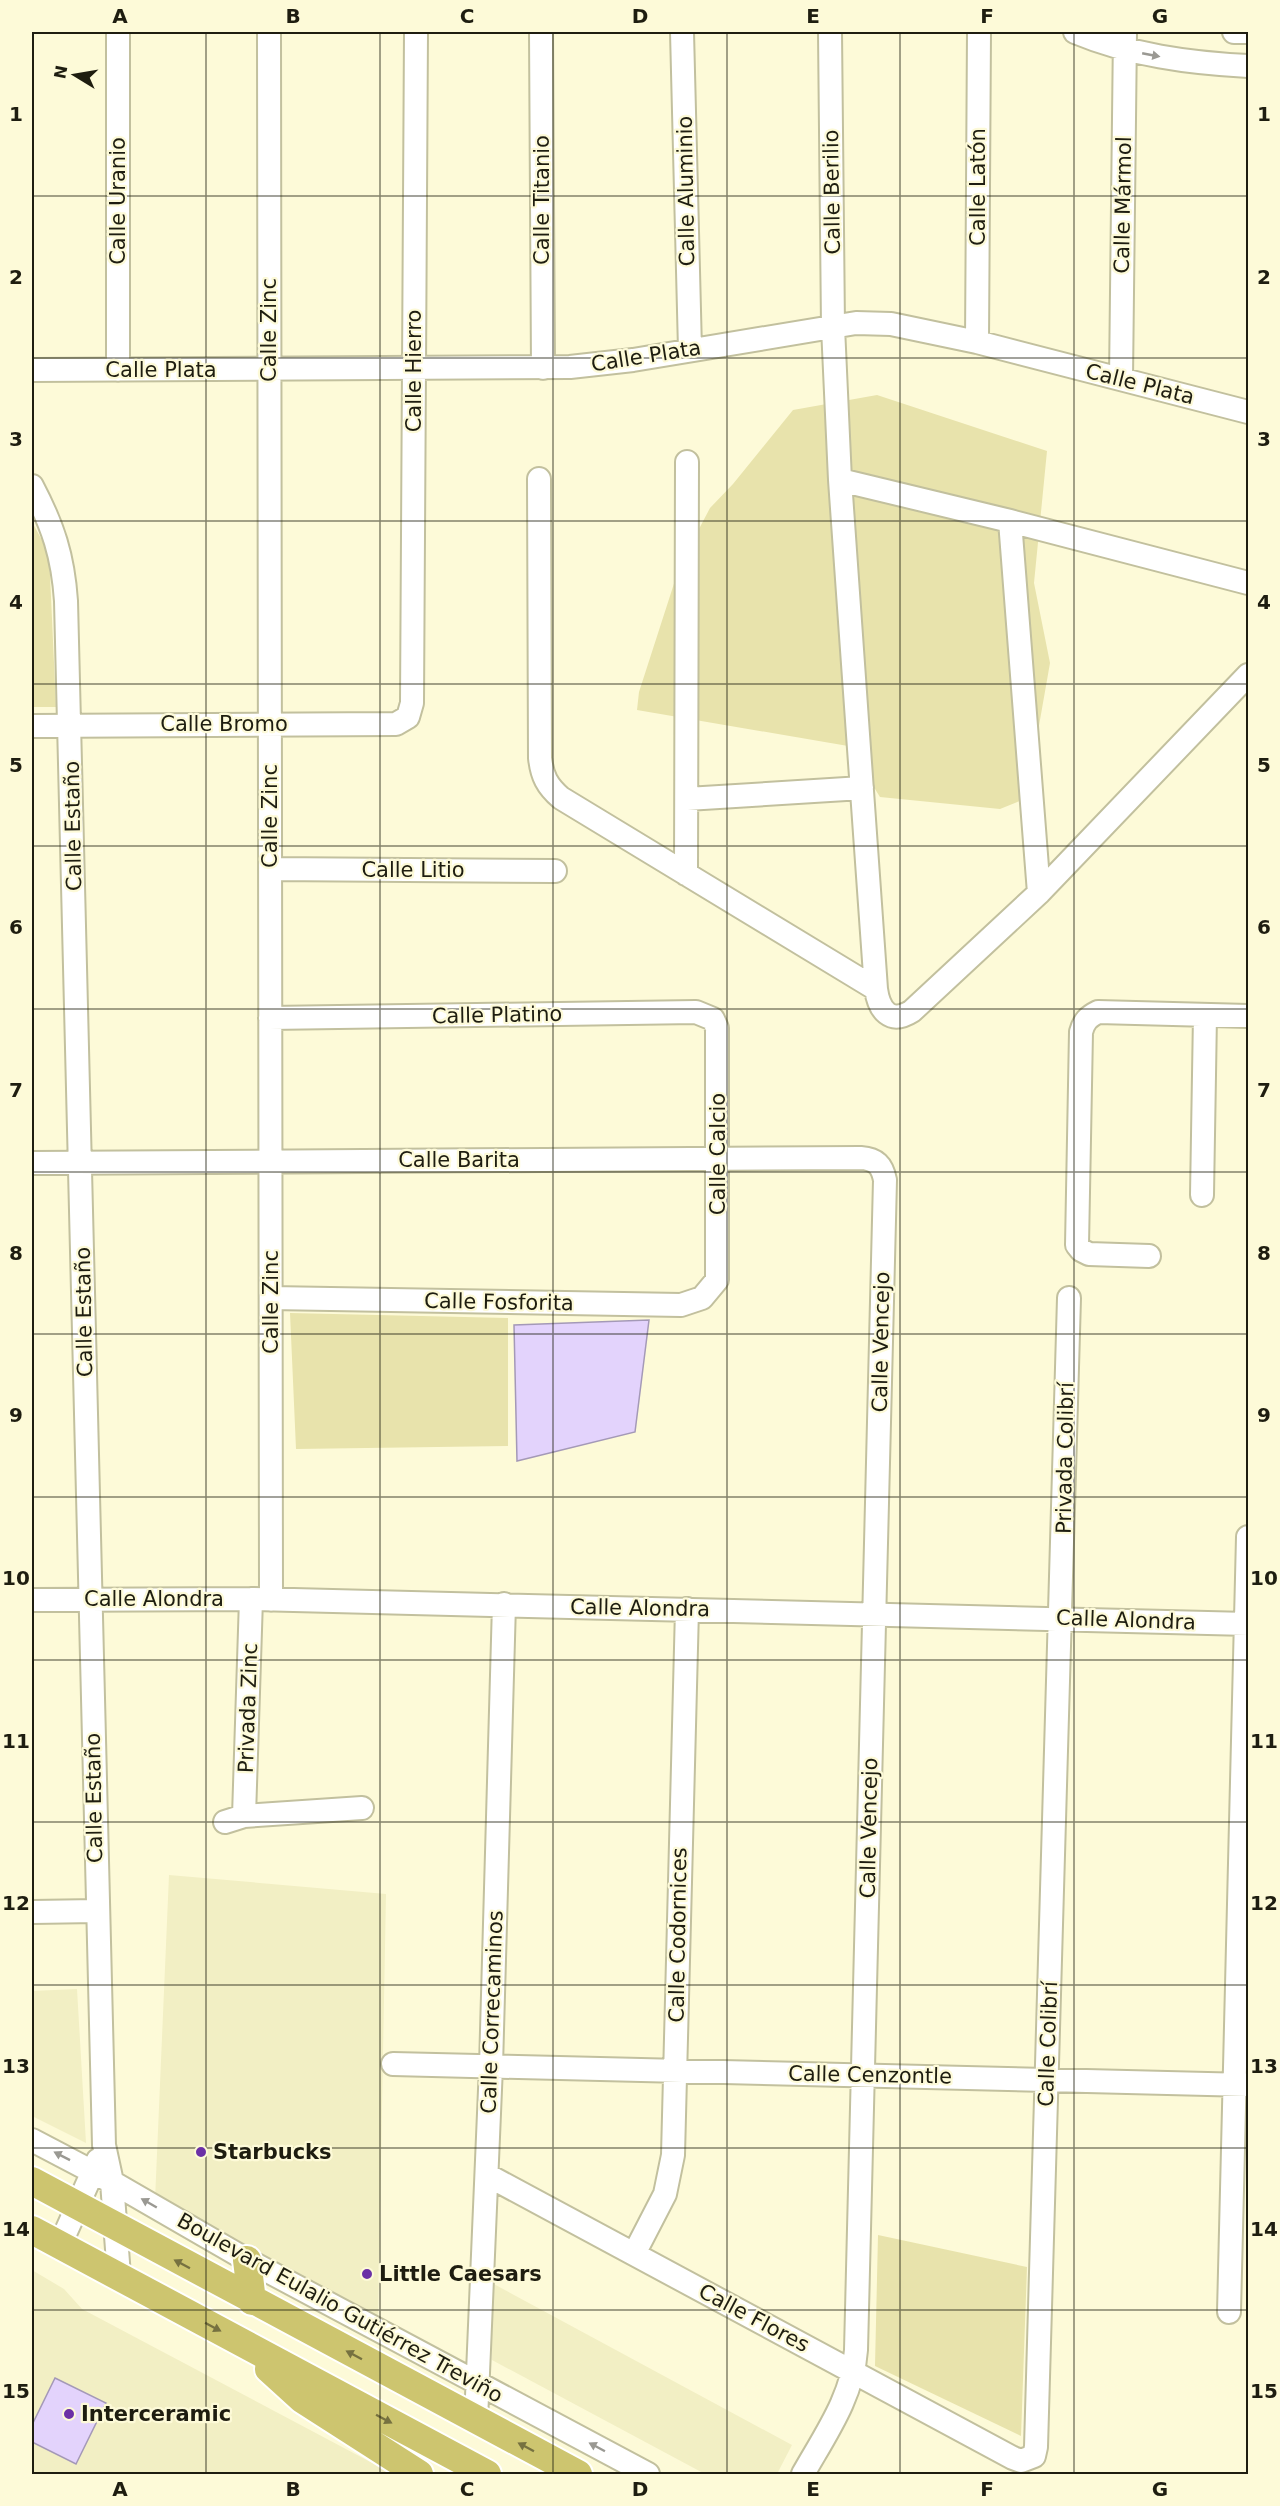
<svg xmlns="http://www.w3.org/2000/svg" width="1280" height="2506" viewBox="0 0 1280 2506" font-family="'DejaVu Sans',sans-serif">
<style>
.built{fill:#f2efc4}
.green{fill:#e8e3ac}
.building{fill:#e3d3fc;stroke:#a499b7;stroke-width:1.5}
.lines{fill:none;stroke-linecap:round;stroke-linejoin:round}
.minor-casing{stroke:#c2c09e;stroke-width:26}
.major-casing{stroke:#fff;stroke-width:32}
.minor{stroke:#fff;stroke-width:22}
.major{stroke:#cdc56f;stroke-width:28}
.oneway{fill:#9a9993}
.oneway2{fill:#767140}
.grid{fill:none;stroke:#1e1d10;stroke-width:1.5;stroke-opacity:0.55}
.poi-dot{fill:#6b30a6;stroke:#fdfad8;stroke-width:2}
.labels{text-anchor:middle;stroke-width:4.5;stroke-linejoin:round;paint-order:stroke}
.street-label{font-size:21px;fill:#1e1d10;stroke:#fdfad8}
.poi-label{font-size:21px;font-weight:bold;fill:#1e1d10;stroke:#fdfad8;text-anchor:start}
.neatline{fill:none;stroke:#1e1d10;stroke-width:2}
.grid-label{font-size:20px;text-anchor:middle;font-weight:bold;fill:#1e1d10}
</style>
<rect width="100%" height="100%" fill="#fdfad8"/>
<path class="built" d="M169,1875L386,1894L378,2320L155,2200Z
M77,1989L86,2143L32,2116V1991Z
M32,2270L64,2289L82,2309L393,2474H32Z
M492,2283L792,2445L777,2474H705L492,2360Z"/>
<path class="green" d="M877,395L1047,451L1034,583L1050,663L1034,754L1022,800L1000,809L880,797L848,746L637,710L639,692L680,565L710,508L733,484L793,410Z
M32,522L49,553L56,707H32Z
M290,1313L508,1318V1446L296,1449Z
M878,2235L1027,2267L1021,2436L875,2366Z"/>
<path class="building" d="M649,1320L635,1432L517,1461L514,1325Z
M55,2378L106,2403L76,2464L32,2442V2425Z"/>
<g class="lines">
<defs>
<path id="minor" d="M269,32L271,1600
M541,32L543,368
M682,32L690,350
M830,32L833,327L840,480L876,989C879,1010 890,1025 912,1011L1039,893L1248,675
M1075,32C1130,55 1189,63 1248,66
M1234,32H1248
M977,342L979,32
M32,370L570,367L633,360L856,323L891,324L977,342L1248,412
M118,370V32
M1121,379L1125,32
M539,479L540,758C542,776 547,786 561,798L876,989
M840,480L1010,521L1248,583
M32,486C53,526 63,556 66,601L104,2145L112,2182L119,2276
M1010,521L1039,893
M32,726L396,724L408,717L412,703L416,32
M687,799L862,788
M270,869L555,871
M686,874L687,462
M270,1018L696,1012L713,1019L717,1028V1280L702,1298L681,1305L271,1298
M32,1163L861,1158C876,1159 882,1165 885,1180L856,2350C853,2396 825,2435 803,2474
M1202,1195L1205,1015
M1149,1256L1089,1254L1081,1250L1077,1245L1081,1032C1084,1021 1088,1017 1098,1012L1248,1016
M32,1600L251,1599L1248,1624
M244,1816L251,1599
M225,1822L244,1816L362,1808
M32,1912L97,1911
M393,2064L1248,2085
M32,2140L112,2182L247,2260L648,2474
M487,2175L1013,2458L1021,2461L1034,2456L1036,2447L1069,1298
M60,2245L98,2160
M634,2254L665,2194L673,2155L687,1609
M1229,2312L1248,1537
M476,2420L491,2066L504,1604"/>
<path id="major" d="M32,2181L578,2474
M32,2230L487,2474
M247,2260L252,2301
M269,2369L302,2399L419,2474"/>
</defs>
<use href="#minor" class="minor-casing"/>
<use href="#major" class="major-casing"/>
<use href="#minor" class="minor"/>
<use href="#major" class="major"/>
</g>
<defs><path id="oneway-solid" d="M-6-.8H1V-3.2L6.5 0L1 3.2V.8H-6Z" transform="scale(1.5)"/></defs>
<g class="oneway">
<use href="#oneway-solid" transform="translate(1151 55) rotate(11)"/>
<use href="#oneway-solid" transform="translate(62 2156) rotate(-153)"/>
<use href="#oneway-solid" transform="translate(149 2203) rotate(-150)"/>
<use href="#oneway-solid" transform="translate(597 2447) rotate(-152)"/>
</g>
<g class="oneway2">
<use href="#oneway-solid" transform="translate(182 2264) rotate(-152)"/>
<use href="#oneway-solid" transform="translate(213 2327) rotate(28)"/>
<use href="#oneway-solid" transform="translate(354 2355) rotate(-152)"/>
<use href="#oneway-solid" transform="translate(384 2419) rotate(28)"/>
<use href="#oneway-solid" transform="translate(526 2447) rotate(-152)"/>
</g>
<path class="grid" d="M206,32V2474M380,32V2474M553,32V2474M727,32V2474M900,32V2474M1074,32V2474M32,196H1248M32,358H1248M32,521H1248M32,684H1248M32,846H1248M32,1009H1248M32,1172H1248M32,1334H1248M32,1497H1248M32,1660H1248M32,1822H1248M32,1985H1248M32,2148H1248M32,2310H1248"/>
<g class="poi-dot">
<circle cx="201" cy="2152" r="6"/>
<circle cx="367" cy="2274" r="6"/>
<circle cx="69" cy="2414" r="6"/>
</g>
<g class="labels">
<g class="street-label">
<text transform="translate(978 187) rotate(-90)" y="7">Calle Latón</text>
<text transform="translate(686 191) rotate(-91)" y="7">Calle Aluminio</text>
<text transform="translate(832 192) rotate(-91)" y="7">Calle Berilio</text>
<text transform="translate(542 200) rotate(-90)" y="7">Calle Titanio</text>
<text transform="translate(118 201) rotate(-90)" y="7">Calle Uranio</text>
<text transform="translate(1123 205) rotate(-89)" y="7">Calle Mármol</text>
<text transform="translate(269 330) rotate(-90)" y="7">Calle Zinc</text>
<text transform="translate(646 356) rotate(-9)" y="7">Calle Plata</text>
<text x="161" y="377">Calle Plata</text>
<text transform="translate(414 371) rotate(-90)" y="7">Calle Hierro</text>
<text transform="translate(1140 384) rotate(14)" y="7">Calle Plata</text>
<text x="224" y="731">Calle Bromo</text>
<text transform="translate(270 816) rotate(-90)" y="7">Calle Zinc</text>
<text transform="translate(73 826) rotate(-91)" y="7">Calle Estaño</text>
<text x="413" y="877">Calle Litio</text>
<text transform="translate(497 1015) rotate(-1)" y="7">Calle Platino</text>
<text transform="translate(718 1154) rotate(-90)" y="7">Calle Calcio</text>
<text x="459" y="1167">Calle Barita</text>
<text transform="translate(271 1302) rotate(-90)" y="7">Calle Zinc</text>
<text transform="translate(499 1302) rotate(1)" y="7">Calle Fosforita</text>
<text transform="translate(84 1312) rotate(-91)" y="7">Calle Estaño</text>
<text transform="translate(881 1342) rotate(-89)" y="7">Calle Vencejo</text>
<text transform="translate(1065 1458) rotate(-89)" y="7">Privada Colibrí</text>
<text x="154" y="1606">Calle Alondra</text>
<text transform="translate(640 1608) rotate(1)" y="7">Calle Alondra</text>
<text transform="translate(1126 1620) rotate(2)" y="7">Calle Alondra</text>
<text transform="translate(248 1708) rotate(-88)" y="7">Privada Zinc</text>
<text transform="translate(94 1798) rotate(-91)" y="7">Calle Estaño</text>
<text transform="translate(869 1828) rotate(-89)" y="7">Calle Vencejo</text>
<text transform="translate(678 1935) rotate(-89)" y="7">Calle Codornices</text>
<text transform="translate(492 2012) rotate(-88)" y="7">Calle Correcaminos</text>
<text transform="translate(1048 2044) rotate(-88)" y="7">Calle Colibrí</text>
<text transform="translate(870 2075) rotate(1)" y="7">Calle Cenzontle</text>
<text transform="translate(340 2308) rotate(29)" y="7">Boulevard Eulalio Gutiérrez Treviño</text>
<text transform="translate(754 2318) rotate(28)" y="7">Calle Flores</text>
</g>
<g class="poi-label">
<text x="213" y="2159">Starbucks</text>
<text x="379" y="2281">Little Caesars</text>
<text x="81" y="2421">Interceramic</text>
</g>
</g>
<rect width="1280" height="2506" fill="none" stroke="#fdfad8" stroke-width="66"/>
<g transform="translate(75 75) rotate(281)" stroke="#fdfad8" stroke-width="4.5" paint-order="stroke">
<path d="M0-4.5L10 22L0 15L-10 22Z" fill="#1e1d10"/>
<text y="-9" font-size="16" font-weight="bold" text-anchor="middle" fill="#1e1d10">N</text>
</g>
<rect x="33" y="33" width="1214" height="2440" class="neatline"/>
<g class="grid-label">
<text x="120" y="23">A</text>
<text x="293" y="23">B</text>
<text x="467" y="23">C</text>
<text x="640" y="23">D</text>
<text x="813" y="23">E</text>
<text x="987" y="23">F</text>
<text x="1160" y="23">G</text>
<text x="16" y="121">1</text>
<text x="1264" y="121">1</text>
<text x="16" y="284">2</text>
<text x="1264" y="284">2</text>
<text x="16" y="446">3</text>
<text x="1264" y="446">3</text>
<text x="16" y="609">4</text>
<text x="1264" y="609">4</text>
<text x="16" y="772">5</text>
<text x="1264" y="772">5</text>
<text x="16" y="934">6</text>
<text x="1264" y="934">6</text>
<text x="16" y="1097">7</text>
<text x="1264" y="1097">7</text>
<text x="16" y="1260">8</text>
<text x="1264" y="1260">8</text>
<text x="16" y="1422">9</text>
<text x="1264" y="1422">9</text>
<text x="16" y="1585">10</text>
<text x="1264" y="1585">10</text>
<text x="16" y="1748">11</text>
<text x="1264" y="1748">11</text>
<text x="16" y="1910">12</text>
<text x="1264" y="1910">12</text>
<text x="16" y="2073">13</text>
<text x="1264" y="2073">13</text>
<text x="16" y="2236">14</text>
<text x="1264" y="2236">14</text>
<text x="16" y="2398">15</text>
<text x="1264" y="2398">15</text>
<text x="120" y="2496">A</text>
<text x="293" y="2496">B</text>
<text x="467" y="2496">C</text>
<text x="640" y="2496">D</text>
<text x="813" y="2496">E</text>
<text x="987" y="2496">F</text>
<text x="1160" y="2496">G</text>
</g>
</svg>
